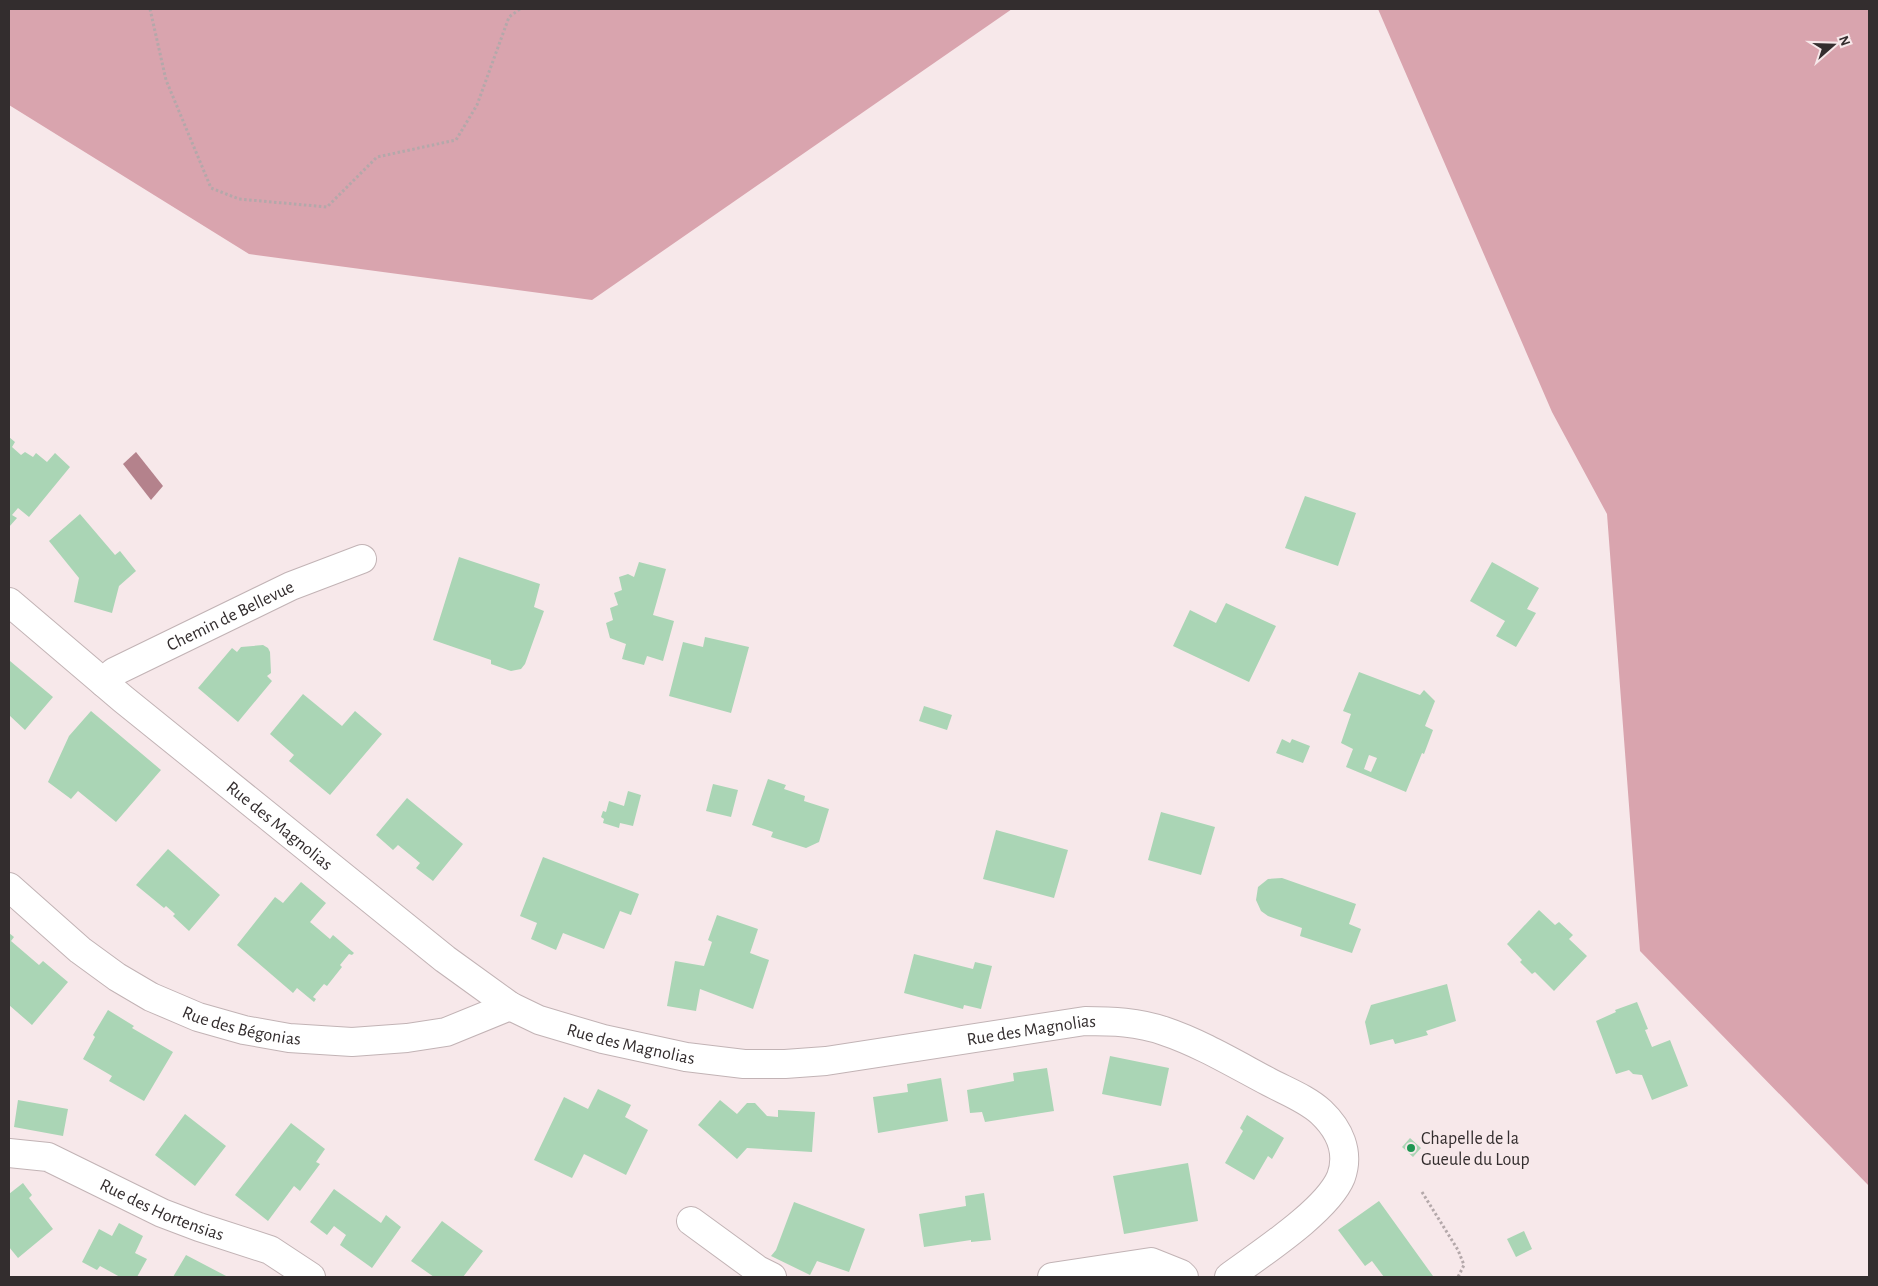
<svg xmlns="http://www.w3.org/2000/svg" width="1878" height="1286" viewBox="0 0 1878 1286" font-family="'Alegreya Sans',sans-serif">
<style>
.forest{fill:#d9a4ae}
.water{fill:#b4828c}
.building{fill:#aad5b5;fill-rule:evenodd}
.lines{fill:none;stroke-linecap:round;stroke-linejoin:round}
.minor-casing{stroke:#c2b3b5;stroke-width:30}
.path{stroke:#b4a8aa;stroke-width:3;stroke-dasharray:2.5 2.5;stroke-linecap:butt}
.minor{stroke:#fff;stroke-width:28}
.poi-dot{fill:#1f9652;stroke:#f7e8ea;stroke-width:2}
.labels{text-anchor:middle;stroke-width:4;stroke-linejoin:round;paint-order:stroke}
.street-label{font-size:18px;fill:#332d2e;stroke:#f7e8ea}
.poi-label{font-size:18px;fill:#332d2e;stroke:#f7e8ea;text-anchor:start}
</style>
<rect width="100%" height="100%" fill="#f7e8ea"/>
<path class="forest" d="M9,9H1012L592,300L249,254L9,105Z
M1378,9H1869V1186L1640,951L1607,514L1552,412Z"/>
<path class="water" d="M136,452L163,486L151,500L123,464Z"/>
<path class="building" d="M9,437L15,442L12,447L21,455L25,452L33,457L36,453L47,462L55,453L70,467L29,517L18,508L12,515L17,518L9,527Z
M1305,496L1356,513L1338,566L1285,548Z
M80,514L115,555L120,551L136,571L119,586L112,613L74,602L79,578L49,541Z
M459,557L540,584L534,607L544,611L525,664L521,669L511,671L491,664V660L433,640Z
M639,562L666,569L653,615L674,621L663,661L647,656L644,665L622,659L626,644L610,638L606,623L613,620L610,608L618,605L614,593L622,590L619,577L628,574L634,577Z
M1492,562L1539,588L1527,609L1536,613L1516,647L1496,636L1505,621L1470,601Z
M1226,603L1276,626L1249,682L1173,646L1190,610L1216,623Z
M705,637L749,647L731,713L669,696L683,642L703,647Z
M263,645L268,648L270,652L271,673L267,676L272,681L238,722L198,688L232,648L237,652L241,647Z
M10,661L53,697L25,730L9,715Z
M1359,672L1420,695L1424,690L1435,701L1425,726L1433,730L1424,754L1422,753L1406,792L1346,767L1353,749L1341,743L1351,714L1343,711ZM1369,755L1377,758L1371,772L1364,769Z
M303,694L342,726L355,711L382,734L330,795L289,761L294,755L270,734Z
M924,706L952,715L947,730L919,721Z
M91,711L161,770L116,822L78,791L71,799L48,782L69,736Z
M1282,739L1290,743L1292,739L1310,746L1303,763L1276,753Z
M768,779L786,785L784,789L805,796L804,801L829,809L819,842L806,848L771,837L773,832L752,825Z
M713,784L738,790L731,817L706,811Z
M628,791L641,795L633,826L620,823L619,828L603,823L604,819L601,817L603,811L606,812L609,801L624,806Z
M407,798L463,844L433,881L416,868L420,863L398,845L393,850L376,835Z
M1161,812L1215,827L1201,875L1148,860Z
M996,830L1068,850L1054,898L983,879Z
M168,849L220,895L189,931L173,916L175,914L166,906L164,908L136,885Z
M543,857L639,894L631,915L620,911L604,949L563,933L556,950L531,939L537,923L520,916Z
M1282,878L1356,904L1349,924L1361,929L1352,953L1300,936L1302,928L1268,916L1261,911L1256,900L1258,887L1268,879Z
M301,882L326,903L310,922L330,939L333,935L354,953L352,955L349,954L340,965L342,967L327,986L324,984L313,997L316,999L314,1002L297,988L293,993L237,945L275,897L283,903Z
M1539,910L1555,925L1559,922L1573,935L1569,939L1587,956L1554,991L1535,972L1532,974L1520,962L1522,960L1507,944Z
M717,915L758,929L750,953L769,960L753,1009L700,989L696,1011L667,1006L675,961L704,966L712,942L708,940Z
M9,933L14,937L11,941L39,965L43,961L68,982L32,1025L9,1005Z
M914,954L973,969L975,962L992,966L981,1009L964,1005L963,1009L904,993Z
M1447,984L1456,1021L1426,1031L1428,1035L1395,1044L1393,1039L1370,1045L1365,1022L1371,1005Z
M1637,1002L1648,1029L1645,1030L1652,1047L1670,1040L1688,1086L1652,1100L1642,1075L1633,1074L1629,1070L1616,1074L1596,1021L1616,1012L1615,1010Z
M108,1010L134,1026L132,1028L173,1052L144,1101L109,1081L112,1076L83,1059L95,1037L93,1035Z
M1110,1056L1169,1068L1161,1106L1102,1094Z
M1047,1068L1054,1111L985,1122L982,1112L970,1113L967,1090L1014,1081L1013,1073Z
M941,1078L948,1121L878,1133L873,1097L908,1092L907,1084Z
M598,1089L631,1105L625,1117L648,1130L626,1175L584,1154L572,1178L534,1160L564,1097L588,1109Z
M18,1100L68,1109L63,1136L14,1127Z
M720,1100L737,1114L747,1103H755L767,1116L778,1117V1110L815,1112L812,1152L747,1148L737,1159L698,1125Z
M185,1114L226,1146L195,1186L155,1155Z
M1247,1115L1284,1138L1272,1159L1268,1156L1254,1180L1225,1163L1243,1131L1240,1128Z
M291,1123L325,1149L316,1162L320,1164L300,1191L294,1186L268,1221L235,1195Z
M1410,1138L1421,1148L1413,1157L1402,1147Z
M1188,1163L1198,1221L1124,1234L1113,1176Z
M23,1183L32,1195L29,1198L53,1229L18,1258L9,1247V1194Z
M334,1189L381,1223L386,1215L401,1227L372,1268L340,1245L346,1235L334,1226L327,1235L310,1222Z
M984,1193L991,1240L971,1242V1240L924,1247L919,1214L966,1206L965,1196Z
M1379,1201L1433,1276L1432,1277H1384L1372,1261L1365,1266L1338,1230Z
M794,1202L865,1229L849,1272L817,1261L810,1275L771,1256L776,1250Z
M442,1221L483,1251L463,1277H434L411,1261Z
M119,1223L143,1236L135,1253L147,1259L137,1277H120L100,1266L97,1270L82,1262L99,1229L112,1236Z
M1524,1231L1532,1249L1516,1257L1507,1239Z
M186,1255L228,1277H173Z"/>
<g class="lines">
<defs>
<g id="minor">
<path id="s1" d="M9,602L123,699L445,959L510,1006L539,1020L603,1039L686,1057L744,1064H785L826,1061L1085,1021C1112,1021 1138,1022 1164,1031C1200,1043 1235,1064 1269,1082C1286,1091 1307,1099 1321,1112C1339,1129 1350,1152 1341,1177C1327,1211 1260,1254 1229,1277"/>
<path id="s2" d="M104,683L114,672L291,586L362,559"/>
<path id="s3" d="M9,887L80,950L117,977L151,997L198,1017L244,1030L289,1038L352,1042L407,1038L446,1032L510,1006"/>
<path id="s4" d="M9,1153L48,1157L162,1213L199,1227L270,1250L311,1277"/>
<path d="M691,1221L758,1270L772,1277"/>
<path d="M1052,1277L1151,1262L1181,1274L1184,1277"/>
</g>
</defs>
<use href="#minor" class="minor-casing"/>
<path class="path" d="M150,9L166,80L211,188L239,199L327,207L377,157L456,140L477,105L509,17L520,9
M1422,1192L1458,1250L1464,1265L1458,1277"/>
<use href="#minor" class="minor"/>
</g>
<circle class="poi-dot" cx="1411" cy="1148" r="5"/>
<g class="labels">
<g class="street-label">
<text dy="6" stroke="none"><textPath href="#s2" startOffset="144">Chemin de Bellevue</textPath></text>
<text dy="6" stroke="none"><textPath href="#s1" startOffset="351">Rue des Magnolias</textPath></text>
<text dy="6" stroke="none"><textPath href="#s3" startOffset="276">Rue des Bégonias</textPath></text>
<text dy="6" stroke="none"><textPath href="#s1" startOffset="1176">Rue des Magnolias</textPath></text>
<text dy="6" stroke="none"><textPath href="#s1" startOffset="771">Rue des Magnolias</textPath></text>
<text dy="6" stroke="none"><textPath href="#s4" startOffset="165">Rue des Hortensias</textPath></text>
</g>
<g class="poi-label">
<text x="1421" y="1144">Chapelle de la<tspan x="1421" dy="21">Gueule du Loup</tspan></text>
</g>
</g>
<rect width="1878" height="1286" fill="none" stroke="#332d2e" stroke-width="20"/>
<g transform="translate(1833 45) rotate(70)" stroke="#f7e8ea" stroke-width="4" paint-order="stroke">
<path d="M0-4L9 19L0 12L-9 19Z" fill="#332d2e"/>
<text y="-8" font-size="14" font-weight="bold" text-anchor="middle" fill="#332d2e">N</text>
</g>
</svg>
